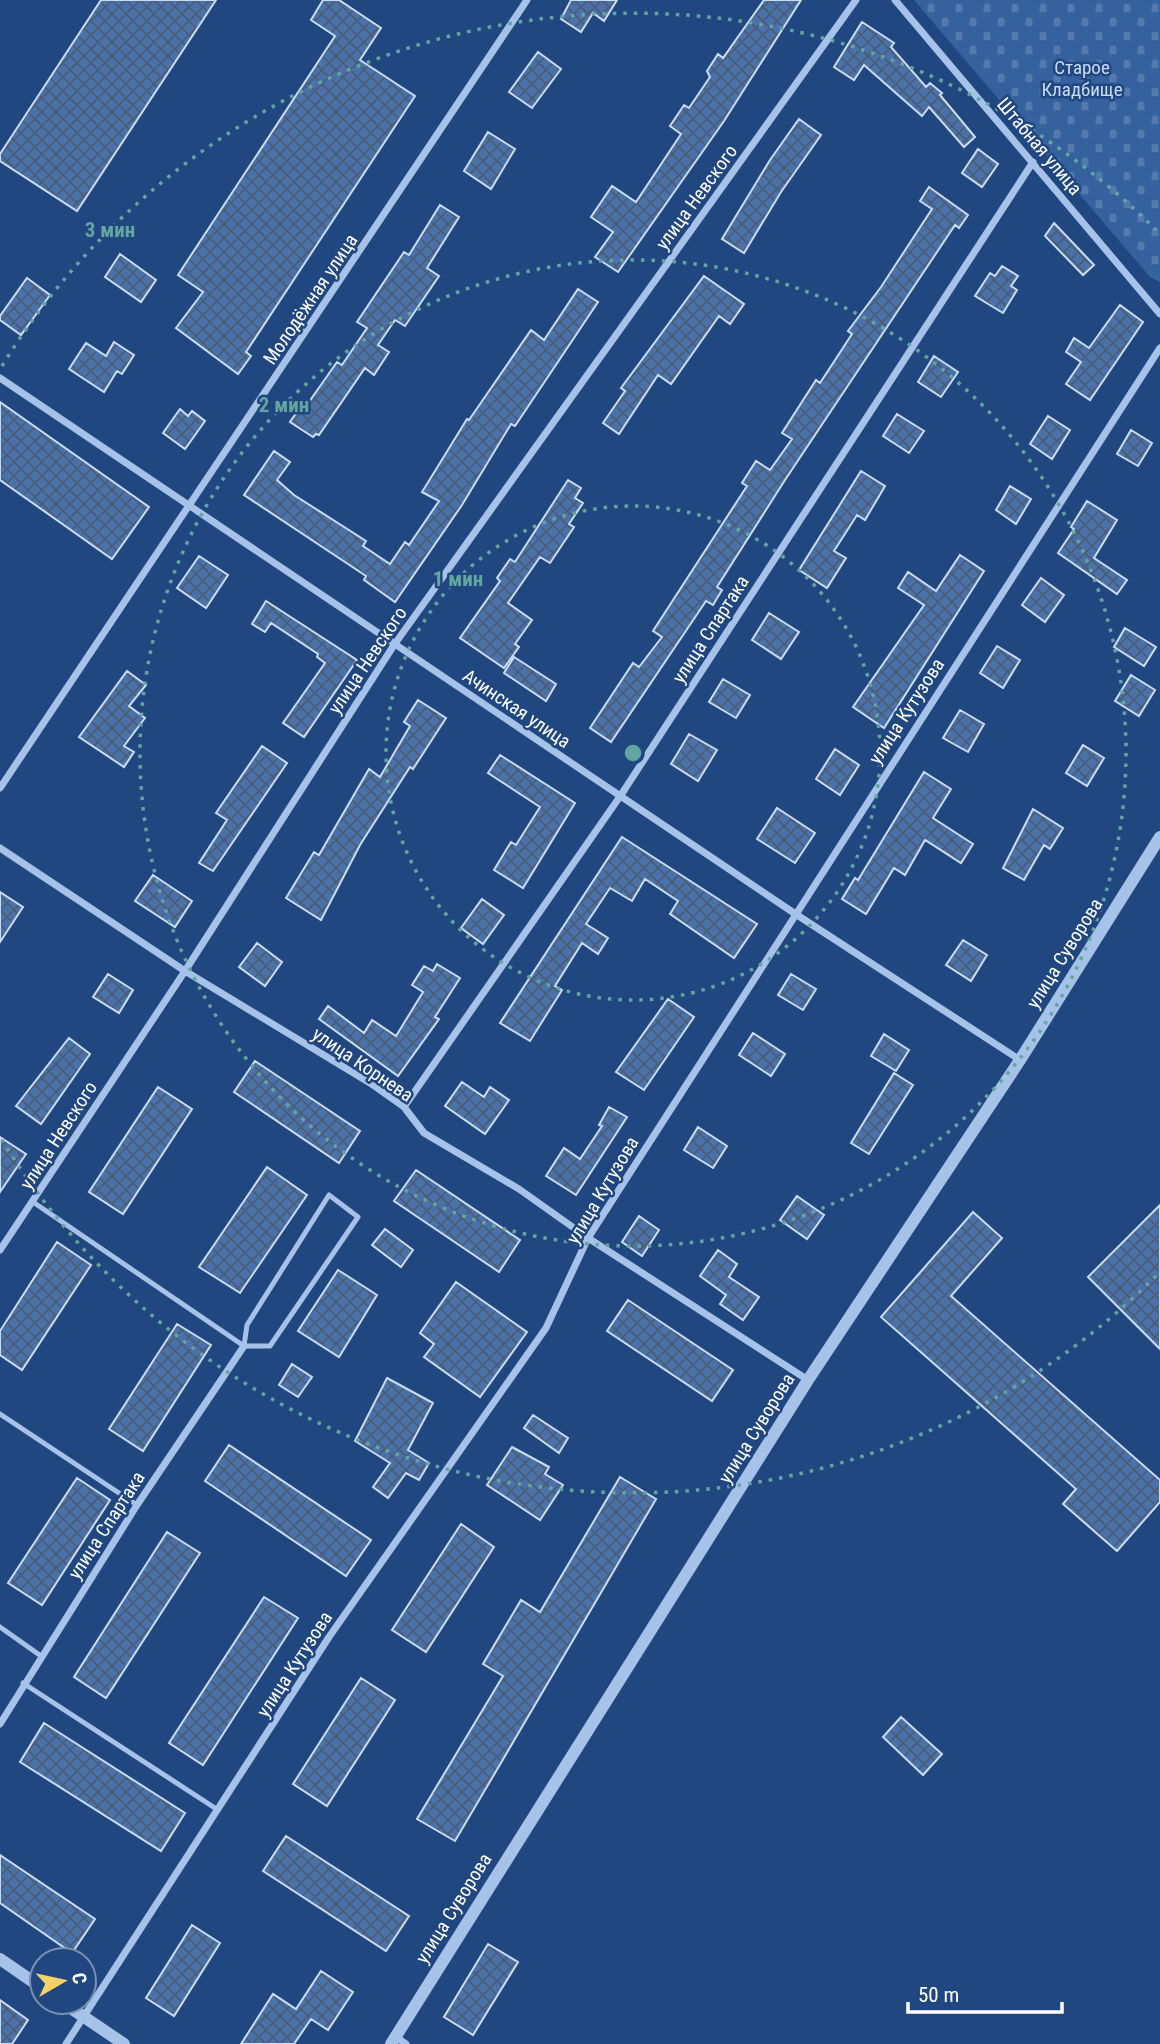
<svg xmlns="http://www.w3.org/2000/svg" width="1160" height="2044" viewBox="0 0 1160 2044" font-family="'Roboto Condensed',sans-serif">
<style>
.cemetery{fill:url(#cemetery-stones)}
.building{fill:url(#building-cross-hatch);stroke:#cbddf6;stroke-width:2}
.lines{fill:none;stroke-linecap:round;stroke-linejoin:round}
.service{stroke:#a7c2e8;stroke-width:5}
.minor{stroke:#a7c2e8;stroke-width:7}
.tertiary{stroke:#a7c2e8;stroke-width:12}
.ring{fill:none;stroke:#63a6a1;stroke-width:3.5;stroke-dasharray:3.5 7}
.labels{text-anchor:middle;stroke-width:5;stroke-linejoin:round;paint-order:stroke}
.park-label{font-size:19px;fill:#cbddf6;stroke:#214781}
.street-label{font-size:19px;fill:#fff;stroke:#214781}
.centre{fill:#63a6a1;stroke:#214781;stroke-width:3.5}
.ring-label{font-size:21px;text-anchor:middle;font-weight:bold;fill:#63a6a1;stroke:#214781;stroke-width:5;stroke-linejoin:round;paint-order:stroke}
</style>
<defs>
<pattern id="cemetery-stones" width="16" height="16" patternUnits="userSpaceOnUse" patternTransform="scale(1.75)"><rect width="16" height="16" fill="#35619f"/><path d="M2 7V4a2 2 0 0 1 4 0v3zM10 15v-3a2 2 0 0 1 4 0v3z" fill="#5379ad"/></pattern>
<pattern id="building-cross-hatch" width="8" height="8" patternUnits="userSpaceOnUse" patternTransform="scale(1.75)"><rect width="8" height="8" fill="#4a71aa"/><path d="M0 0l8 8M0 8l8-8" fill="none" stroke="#4b5d76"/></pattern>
</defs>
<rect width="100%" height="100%" fill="#214781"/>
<path class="cemetery" d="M914,0H1160V282L1150,277Z"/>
<path class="building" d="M101,0H216L77,211L0,161V154Z
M323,0H339L381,28L360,60L415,96L246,352L251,356L238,374L176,328L203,292L178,275L335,36L311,20Z
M571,0H617L604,21L593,13L581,32L561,19Z
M764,0H801L724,121L618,272L595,257L613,232L591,217L612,186L636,202L681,134L670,126L684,105L689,108L710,77L707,71L718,54L723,58Z
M862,22L894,43L891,47L926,87L930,83L942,93L940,95L975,137L964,147L929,107L922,116L864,65L854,80L834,67Z
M538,52L561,69L532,108L509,92Z
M799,119L821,135L781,192L744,253L722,239L770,160Z
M488,132L515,149L491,189L464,171Z
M978,149L998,164L982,187L962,173Z
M929,187L968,215L959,228L955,225L785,480L717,587L722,590L713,605L706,601L611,742L590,728L633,663L639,667L662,637L653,631L747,486L742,483L756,461L770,470L792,439L782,433L816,380L820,383L852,334L848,331L881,287L932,209L920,201Z
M440,205L459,217L427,268L439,276L405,326L395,320L378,345L389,352L374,375L365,368L319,435L316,434L313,437L290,422L301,406L304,409L337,362L342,365L367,328L357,322L404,252L409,255Z
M1054,223L1094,265L1083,275L1045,236Z
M120,254L156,280L141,302L105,277Z
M1002,266L1018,276L1011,286L1017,290L1003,313L975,296L990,273L995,276Z
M704,276L744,304L730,324L719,316L671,384L658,375L619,434L603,423L625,391L621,388Z
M27,278L50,295L21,335L0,320V316Z
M578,289L598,302L515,426L511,424L462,505L395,602L364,580L366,576L244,495L274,451L290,462L277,480L294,495L366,541L363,546L390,564L405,542L409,545L439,501L422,492L467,419L469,420L531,330L544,340Z
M1120,305L1143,322L1090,400L1066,384L1081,362L1066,352L1074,338L1089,348Z
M114,342L134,355L122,374L117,371L104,392L69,369L86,343L106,356Z
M934,356L958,372L941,397L918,382Z
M0,402L149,507L112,559L0,480Z
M180,409L188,416L192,411L205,421L185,449L163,433Z
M897,414L924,431L909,453L883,436Z
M1048,416L1070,430L1052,459L1030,444Z
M1131,430L1152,443L1138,466L1117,454Z
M861,471L885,486L865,520L857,515L834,551L846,558L827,588L799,570Z
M568,480L581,488L575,498L583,503L569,524L574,527L550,563L540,557L508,603L532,620L515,644L519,647L504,668L460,638L500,581L497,578L510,559L515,562Z
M1010,486L1031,499L1016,524L996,510Z
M1087,501L1117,520L1094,558L1127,580L1117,594L1058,553L1074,529L1071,527Z
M960,555L984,571L884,728L853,707L924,605L898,588L908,572L936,591Z
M199,556L228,575L206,608L177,588Z
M1041,578L1064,595L1045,622L1022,605Z
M266,601L357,660L304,737L283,723L325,663L317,657L318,654L271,623L265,632L252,624Z
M769,613L799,632L781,659L752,640Z
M1125,628L1156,647L1144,666L1114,647Z
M997,646L1020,660L1003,688L980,673Z
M514,657L556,684L546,701L504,673Z
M127,671L146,685L129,706L145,718L124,746L134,752L124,767L79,737Z
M1131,675L1155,690L1139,716L1115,701Z
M723,679L750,695L736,718L709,702Z
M418,700L446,718L413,769L410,767L360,845L321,920L286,898L314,852L319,855L369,769L380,777L410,726L404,722Z
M960,710L984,724L968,752L943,738Z
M689,734L717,750L698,781L671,764Z
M1083,745L1104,758L1087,786L1066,773Z
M262,746L287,763L213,871L199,863L227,820L216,813Z
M835,749L859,765L840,795L816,779Z
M500,755L575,803L523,888L494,870L511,842L516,845L540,807L488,773Z
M924,772L951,789L933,818L973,844L961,863L925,840L905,875L894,868L866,914L842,899L855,878L858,880Z
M777,808L815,833L795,863L757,839Z
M1033,809L1063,828L1050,849L1044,845L1024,880L1003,868Z
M622,837L757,924L734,958L670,914L678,901L645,879L632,901L610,888L586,924L608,938L598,954L582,943L555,986L562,990L530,1041L500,1023Z
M153,875L192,901L175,927L135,901Z
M0,892L23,907L0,942Z
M482,899L504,915L483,944L461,928Z
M963,940L987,955L971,981L946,965Z
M257,943L282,962L265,986L239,967Z
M437,964L460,978L435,1017L439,1019L398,1076L319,1019L328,1006L364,1033L372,1020L396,1036L423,992L412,985L424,966L433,971Z
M108,974L133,990L119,1013L93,997Z
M791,974L816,989L803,1010L778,995Z
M668,999L694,1017L644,1090L616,1072Z
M753,1033L785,1054L771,1076L739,1055Z
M884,1034L909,1050L896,1071L871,1056Z
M69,1038L90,1054L41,1124L16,1106Z
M255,1061L360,1131L339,1163L234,1092Z
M894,1073L913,1085L869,1154L851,1143Z
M462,1082L484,1097L490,1087L509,1100L485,1134L445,1106Z
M158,1087L192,1109L123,1214L89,1192Z
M609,1107L627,1117L576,1195L546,1176L564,1148L580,1159L602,1126L599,1125Z
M698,1127L727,1146L713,1168L684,1150Z
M0,1137L26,1154L0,1192Z
M267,1167L307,1195L240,1293L199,1267Z
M416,1170L520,1240L499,1272L394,1201Z
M797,1196L824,1215L807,1239L780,1220Z
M1160,1205V1349L1088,1277Z
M973,1212L1002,1238L951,1296L1160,1480V1502L1117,1551L1063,1504L1076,1489L881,1317Z
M639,1216L659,1230L642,1256L622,1242Z
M385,1229L413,1250L401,1267L372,1245Z
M57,1242L91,1265L22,1370L0,1355V1331Z
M718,1250L737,1264L729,1277L759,1297L743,1320L720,1304L726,1295L700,1276Z
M338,1270L377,1295L339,1357L298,1331Z
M456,1282L527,1332L480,1397L424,1357L434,1344L420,1333Z
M628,1300L733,1370L712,1401L607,1331Z
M177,1324L211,1345L143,1451L109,1429Z
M292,1364L312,1377L298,1397L279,1385Z
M387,1378L433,1403L408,1450L429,1463L419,1480L406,1473L388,1498L373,1487L390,1463L355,1441Z
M533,1415L568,1438L559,1453L524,1428Z
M229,1445L371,1540L346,1576L205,1481Z
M512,1447L549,1467L545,1474L563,1485L540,1520L487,1485Z
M620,1477L656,1499L455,1841L417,1819L503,1676L483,1664L521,1600L540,1612Z
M77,1478L110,1500L42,1605L8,1583Z
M461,1524L494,1547L426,1652L392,1630Z
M167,1532L200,1553L106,1698L74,1677Z
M264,1597L298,1618L203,1765L169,1743Z
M361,1678L395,1700L327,1806L293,1784Z
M901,1717L942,1754L923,1775L883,1737Z
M44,1723L185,1813L161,1851L20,1762Z
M286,1836L409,1916L386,1951L263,1871Z
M0,1855L95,1919L72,1953L0,1903Z
M192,1925L220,1943L174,2016L146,1998Z
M488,1944L518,1962L473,2035L444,2017Z
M321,1971L353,1992L328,2030L311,2019L294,2044H241L273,1994L296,2009Z
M0,2000L28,2020L12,2044H0Z"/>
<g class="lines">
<path class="service" d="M33,1202L244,1346H270L358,1217L329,1195L247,1325L244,1346
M0,1414L137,1505
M0,1627L41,1656
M23,1683L218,1810"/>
<path class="minor" d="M895,0L1160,314
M0,378L794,913L1020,1060
M0,788L527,0
M0,848L185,971L370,1083L404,1107L424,1133L519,1189L588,1238L808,1380
M404,1107L621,795L1033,162
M0,1250L185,971L394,645L856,0
M0,1724L137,1505L244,1346
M395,2036L406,2044
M66,2044L329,1637L546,1328L588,1238L1160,348"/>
<path class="tertiary" d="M0,1959L42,1988
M62,2002L124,2044
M391,2044L808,1380L1020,1060L1160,837"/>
</g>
<g class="ring">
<circle cx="633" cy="753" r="247"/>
<circle cx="633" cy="753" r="493"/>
<path d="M1156 1276A740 740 0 0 1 2 1140M2 366A740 740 0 0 1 1156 230"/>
</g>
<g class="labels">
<g class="park-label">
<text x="1082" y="74">Старое<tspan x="1082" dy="22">Кладбище</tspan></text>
</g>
<g class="street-label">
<text transform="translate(1040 146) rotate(50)" y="7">Штабная улица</text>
<text transform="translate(696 197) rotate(-54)" y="7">улица Невского</text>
<text transform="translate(310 299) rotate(-56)" y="7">Молодёжная улица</text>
<text transform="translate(710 629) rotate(-57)" y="7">улица Спартака</text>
<text transform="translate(367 660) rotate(-56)" y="7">улица Невского</text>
<text transform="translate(517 708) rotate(34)" y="7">Ачинская улица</text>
<text transform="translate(906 711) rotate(-57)" y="7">улица Кутузова</text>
<text transform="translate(1064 953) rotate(-58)" y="7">улица Суворова</text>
<text transform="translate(363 1064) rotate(34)" y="7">улица Корнева</text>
<text transform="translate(58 1135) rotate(-57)" y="7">улица Невского</text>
<text transform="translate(602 1190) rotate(-59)" y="7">улица Кутузова</text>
<text transform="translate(756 1428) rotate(-58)" y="7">улица Суворова</text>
<text transform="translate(106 1525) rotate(-57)" y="7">улица Спартака</text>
<text transform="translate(294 1664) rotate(-57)" y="7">улица Кутузова</text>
<text transform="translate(453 1908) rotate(-58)" y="7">улица Суворова</text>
</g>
</g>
<circle cx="633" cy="753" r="10" class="centre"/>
<g class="ring-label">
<text x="110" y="237">3 мин</text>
<text x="284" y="412">2 мин</text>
<text x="458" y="586">1 мин</text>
</g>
<g transform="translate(63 1981) rotate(81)"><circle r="33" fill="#214781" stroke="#7a91b3" stroke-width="2"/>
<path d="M0-5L12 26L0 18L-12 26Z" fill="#f5d168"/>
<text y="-10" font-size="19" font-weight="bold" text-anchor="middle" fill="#ffffff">С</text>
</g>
<path d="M908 2002v10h154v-10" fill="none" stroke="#ffffff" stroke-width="3.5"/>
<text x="918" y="2002" font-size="21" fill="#ffffff" stroke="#214781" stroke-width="5" paint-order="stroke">50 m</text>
</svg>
